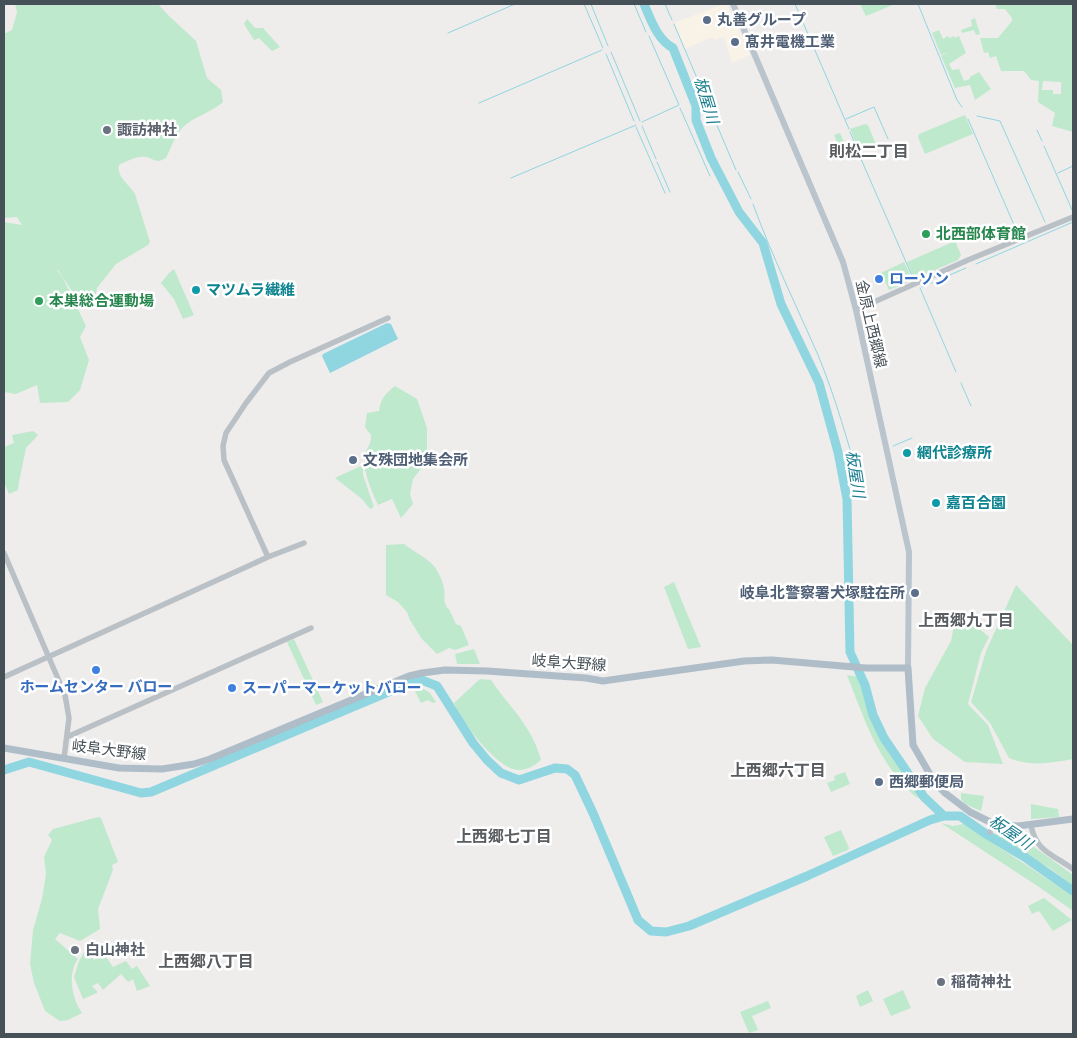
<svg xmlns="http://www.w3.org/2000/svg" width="1077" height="1038" viewBox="0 0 1077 1038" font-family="'IBM Plex Sans','Noto Sans JP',sans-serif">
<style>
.commercial{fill:#f9f2e6}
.green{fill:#bee9cc;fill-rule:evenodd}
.water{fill:#8fd6e1}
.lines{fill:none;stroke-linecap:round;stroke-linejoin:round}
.stream{stroke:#8fd6e1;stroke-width:1}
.river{stroke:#8fd6e1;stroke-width:9}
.tertiary{stroke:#b9c1c7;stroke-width:5.5}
.secondary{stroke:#b9c4cc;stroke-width:6}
.primary{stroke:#aebdc8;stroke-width:7}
.service-dot{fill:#5c6f8a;stroke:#fff;stroke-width:2}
.worship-dot{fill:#6b7280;stroke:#fff;stroke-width:2}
.leisure-dot{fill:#2e9e5b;stroke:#fff;stroke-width:2}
.shop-dot{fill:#3f7fe0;stroke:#fff;stroke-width:2}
.culture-dot{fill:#0f9aa8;stroke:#fff;stroke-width:2}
.labels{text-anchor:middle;stroke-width:5;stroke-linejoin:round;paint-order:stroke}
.service-label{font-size:15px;font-weight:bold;fill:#4e5e75;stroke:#fff;text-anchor:start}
.worship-label{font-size:15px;font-weight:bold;fill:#5b616d;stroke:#fff;text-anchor:start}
.leisure-label{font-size:15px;font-weight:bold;fill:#27864d;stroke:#fff;text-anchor:start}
.shop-label{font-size:15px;font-weight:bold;fill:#366cbe;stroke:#fff;text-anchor:start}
.culture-label{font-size:15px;font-weight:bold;fill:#0d838f;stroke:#fff;text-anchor:start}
.street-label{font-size:15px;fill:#465057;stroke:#fff}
.water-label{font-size:16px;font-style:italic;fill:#1a7e8f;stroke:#fff}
.neighbourhood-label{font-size:16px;font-weight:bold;fill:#595d60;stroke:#fff}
</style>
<rect width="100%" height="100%" fill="#efecec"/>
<path class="commercial" d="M723,4H727L750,55L732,63L724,37L714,40L712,37L685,49L674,23Z"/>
<path class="green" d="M15,4H158L169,16L196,41L207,78L221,90L223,102C212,112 195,116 183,127C175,135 171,148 166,158C156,164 155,159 146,157C137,156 127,161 119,165C116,177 130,185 135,194L150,242L148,245L116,264L97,288L94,303L82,307L59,271L56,269L62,276L86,326L80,337L89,360L80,390L68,402L40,403L37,385L16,394L4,392V222L22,225L17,217L4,218V34L12,30L17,12Z
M860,4H895L866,16Z
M995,4H1073V116H1072L1073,132L1052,126L1055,113L1038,102L1039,81L1031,80L1024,71H1001L996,56L990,58L988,52L984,53L980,38H998L1012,21V18L1005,9H997ZM1043,81L1061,82V94H1053V90H1042Z
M975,18L980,34L976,35L974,30L962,33L961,30L972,26L971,20Z
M247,19L255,28H263L280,47L272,51L259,38L254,40L244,24Z
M939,30L943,39L948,36L949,38L954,36L955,38L959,36L966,53L949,64L952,70L959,69L964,81L970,79V77L979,72L991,89L975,100L970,85L955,88L941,56L949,52L941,55L932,33Z
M965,115L973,134L925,154L918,137L919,134Z
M865,124L868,125L876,145L860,152L850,129Z
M840,133L846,146L854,143L858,153L844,159L834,135Z
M955,241L961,255L958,260L914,279L907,262Z
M904,262L913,280L889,290L881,273Z
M174,269L194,315L183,319L174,299L161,283L169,273Z
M395,386L417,399L427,428V461L413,479L410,494L413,504L401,518L392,499L378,505C372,492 361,467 365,454C368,445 371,446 371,435L365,427L367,413L379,411C381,398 385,394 395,386Z
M33,431L38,435L26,448L19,482L18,490L9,494L4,482V447L14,443L12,435Z
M363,465V475L374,507L370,509L362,499L335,478Z
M404,544C413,551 427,558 434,566C440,573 447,591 444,600L447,608L449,609L456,624L461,626L469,645L455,650L449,648L437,654L422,639L410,620L407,612L398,602L386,595V545Z
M674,582L701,647L688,649L664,587Z
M1016,585L1073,645V759C1050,763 1031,767 1009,758L990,723L971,702L986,651Z
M963,615L989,637L981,653L968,704L988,725L1003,764L965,762L933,739L918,716L925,688L951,641L955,621Z
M294,639L323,702L316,705L287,642Z
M474,649L480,664H457L455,654Z
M847,675L860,677C867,706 876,732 892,757C902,771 914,784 921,799C914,797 909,790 904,785C875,754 862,713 847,675Z
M480,679L491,680C510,708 532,726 541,760C533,767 524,772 513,769C494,764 461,721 454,703Z
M422,688L430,693L436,702L433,703L428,700L421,703L414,689Z
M845,772L850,784L831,792L827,783L835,780L834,776Z
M961,793L984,796L981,811L965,804L961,799Z
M1031,804L1058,809L1059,817L1031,819Z
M98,817L101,818L118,862L112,865L113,870L98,909L100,929L80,941L60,933L55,939L78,959C67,974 72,999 82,1013L68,1020L60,1021L45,1011L34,983L30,964L33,930L42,899L46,874L44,857L52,840L48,835L53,829Z
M941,823L953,826L964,824L1073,896V911L1039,887Z
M841,830L849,848L848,850L833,856L824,837Z
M1001,830L1023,833L1028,836L1034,847L1073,875V886L1051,869L994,835Z
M1044,898L1072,920L1053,931L1039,911L1032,914L1028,906Z
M87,948L94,960L104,954L113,967L126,961L132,969L137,966L150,986L137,991L133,979L128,982L121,974L103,990L98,983L92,986L97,991V993L83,999L74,977L79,961Z
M868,990L873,1001L860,1007L856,996Z
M903,990L911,1008L891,1016L883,999Z
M768,1001L771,1008L752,1016L758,1030L749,1033L740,1012Z"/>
<path class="water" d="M387,323L391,324L398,339L330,373L322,356L323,354Z"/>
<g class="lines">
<path class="stream" d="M584,4L603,48
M591,4L608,46
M634,4L646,32
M665,4L672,20
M795,4L849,129
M918,4L957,100L962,107
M674,24L736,170
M448,33L515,4
M611,52L640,121
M606,54L634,121
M479,103L602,50
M680,108L710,176
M977,116L1000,121L1045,222
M846,119L874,107L888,139
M968,119L1018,234
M642,122L679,105L649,36
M642,126L656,159
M636,127L665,193
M1037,130L1042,141
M850,132L859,152
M1044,146L1073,212
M861,159L913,278
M657,162L670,192
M738,172L751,199
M1058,173L1073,166
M511,178L636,125
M753,204C772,256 796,305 818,355C832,389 843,425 853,460
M976,264L1073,222
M922,287L966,268
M920,288L956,372
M961,383L971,406
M893,446L912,438"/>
<path class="river" d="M644,4C651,20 657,39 673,48L696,106V120L711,158L739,212L763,243L781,304L819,383L838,452L847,499L850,652L865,685L873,715L884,738L924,797L944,816
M4,770L29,762L141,793L151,792L419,679L437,686L473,743L487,760L501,773L519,780L555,768L567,769L575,775L593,813L638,920L651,931L666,932L689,926L807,876L930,820L944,816H960L986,834L1026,858L1073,891"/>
<path class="tertiary" d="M856,310L968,260L1073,217
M4,553L65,695L69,718L64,758
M268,557L224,460L223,446L226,433L246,403L269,373L290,362L388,318
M4,677L268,557L304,543
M67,737L311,628
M1031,825C1035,851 1054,855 1073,869
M990,832L994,824"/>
<path class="secondary" d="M733,4L843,262L856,310L909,552L908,668"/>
<path class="primary" d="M4,748L119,768L162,769L194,764L210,759L409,676L422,673L445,670L487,671L586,678L603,681L744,661L772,660L866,668H908L913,745L935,783L945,793L970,812L994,824L1018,826L1073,819"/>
</g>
<g class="service-dot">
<circle cx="707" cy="20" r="5"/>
<circle cx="735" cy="42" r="5"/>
<circle cx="353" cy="460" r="5"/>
<circle cx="915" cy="593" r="5"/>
<circle cx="879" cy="782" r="5"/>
</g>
<g class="worship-dot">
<circle cx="107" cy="130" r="5"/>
<circle cx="75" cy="950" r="5"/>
<circle cx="941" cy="982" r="5"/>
</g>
<g class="leisure-dot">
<circle cx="926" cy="234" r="5"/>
<circle cx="39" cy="301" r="5"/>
</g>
<g class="shop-dot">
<circle cx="879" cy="279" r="5"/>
<circle cx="96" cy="670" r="5"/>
<circle cx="232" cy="688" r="5"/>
</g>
<g class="culture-dot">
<circle cx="196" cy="290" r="5"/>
<circle cx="907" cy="453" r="5"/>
<circle cx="936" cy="503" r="5"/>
</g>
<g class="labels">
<g class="service-label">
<text x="717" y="25">丸善グループ</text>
<text x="745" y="47">髙井電機工業</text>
<text x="363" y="465">文殊団地集会所</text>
<text x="905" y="598" text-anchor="end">岐阜北警察署犬塚駐在所</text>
<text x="889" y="787">西郷郵便局</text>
</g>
<g class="worship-label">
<text x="117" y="135">諏訪神社</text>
<text x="85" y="955">白山神社</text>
<text x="951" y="987">稲荷神社</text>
</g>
<g class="leisure-label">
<text x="936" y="239">北西部体育館</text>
<text x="49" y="306">本巣総合運動場</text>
</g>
<g class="shop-label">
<text x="889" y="284">ローソン</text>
<text x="96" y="692" text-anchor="middle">ホームセンター バロー</text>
<text x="242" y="693">スーパーマーケットバロー</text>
</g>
<g class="culture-label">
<text x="206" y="295">マツムラ繊維</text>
<text x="917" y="458">網代診療所</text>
<text x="946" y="508">嘉百合園</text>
</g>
<g class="street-label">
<text transform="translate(871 324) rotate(77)" y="5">金原上西郷線</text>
<text transform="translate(569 663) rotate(4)" y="5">岐阜大野線</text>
<text transform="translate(109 750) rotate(7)" y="5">岐阜大野線</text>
</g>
<g class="water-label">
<text transform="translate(707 100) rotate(73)" y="6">板屋川</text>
<text transform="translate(856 474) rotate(81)" y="6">板屋川</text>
<text transform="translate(1011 832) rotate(34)" y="6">板屋川</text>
</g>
<g class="neighbourhood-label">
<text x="869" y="157">則松二丁目</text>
<text x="966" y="626">上西郷九丁目</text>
<text x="778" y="776">上西郷六丁目</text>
<text x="504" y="842">上西郷七丁目</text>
<text x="206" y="967">上西郷八丁目</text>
</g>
</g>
<rect width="1077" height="1038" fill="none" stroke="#465057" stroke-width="10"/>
</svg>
